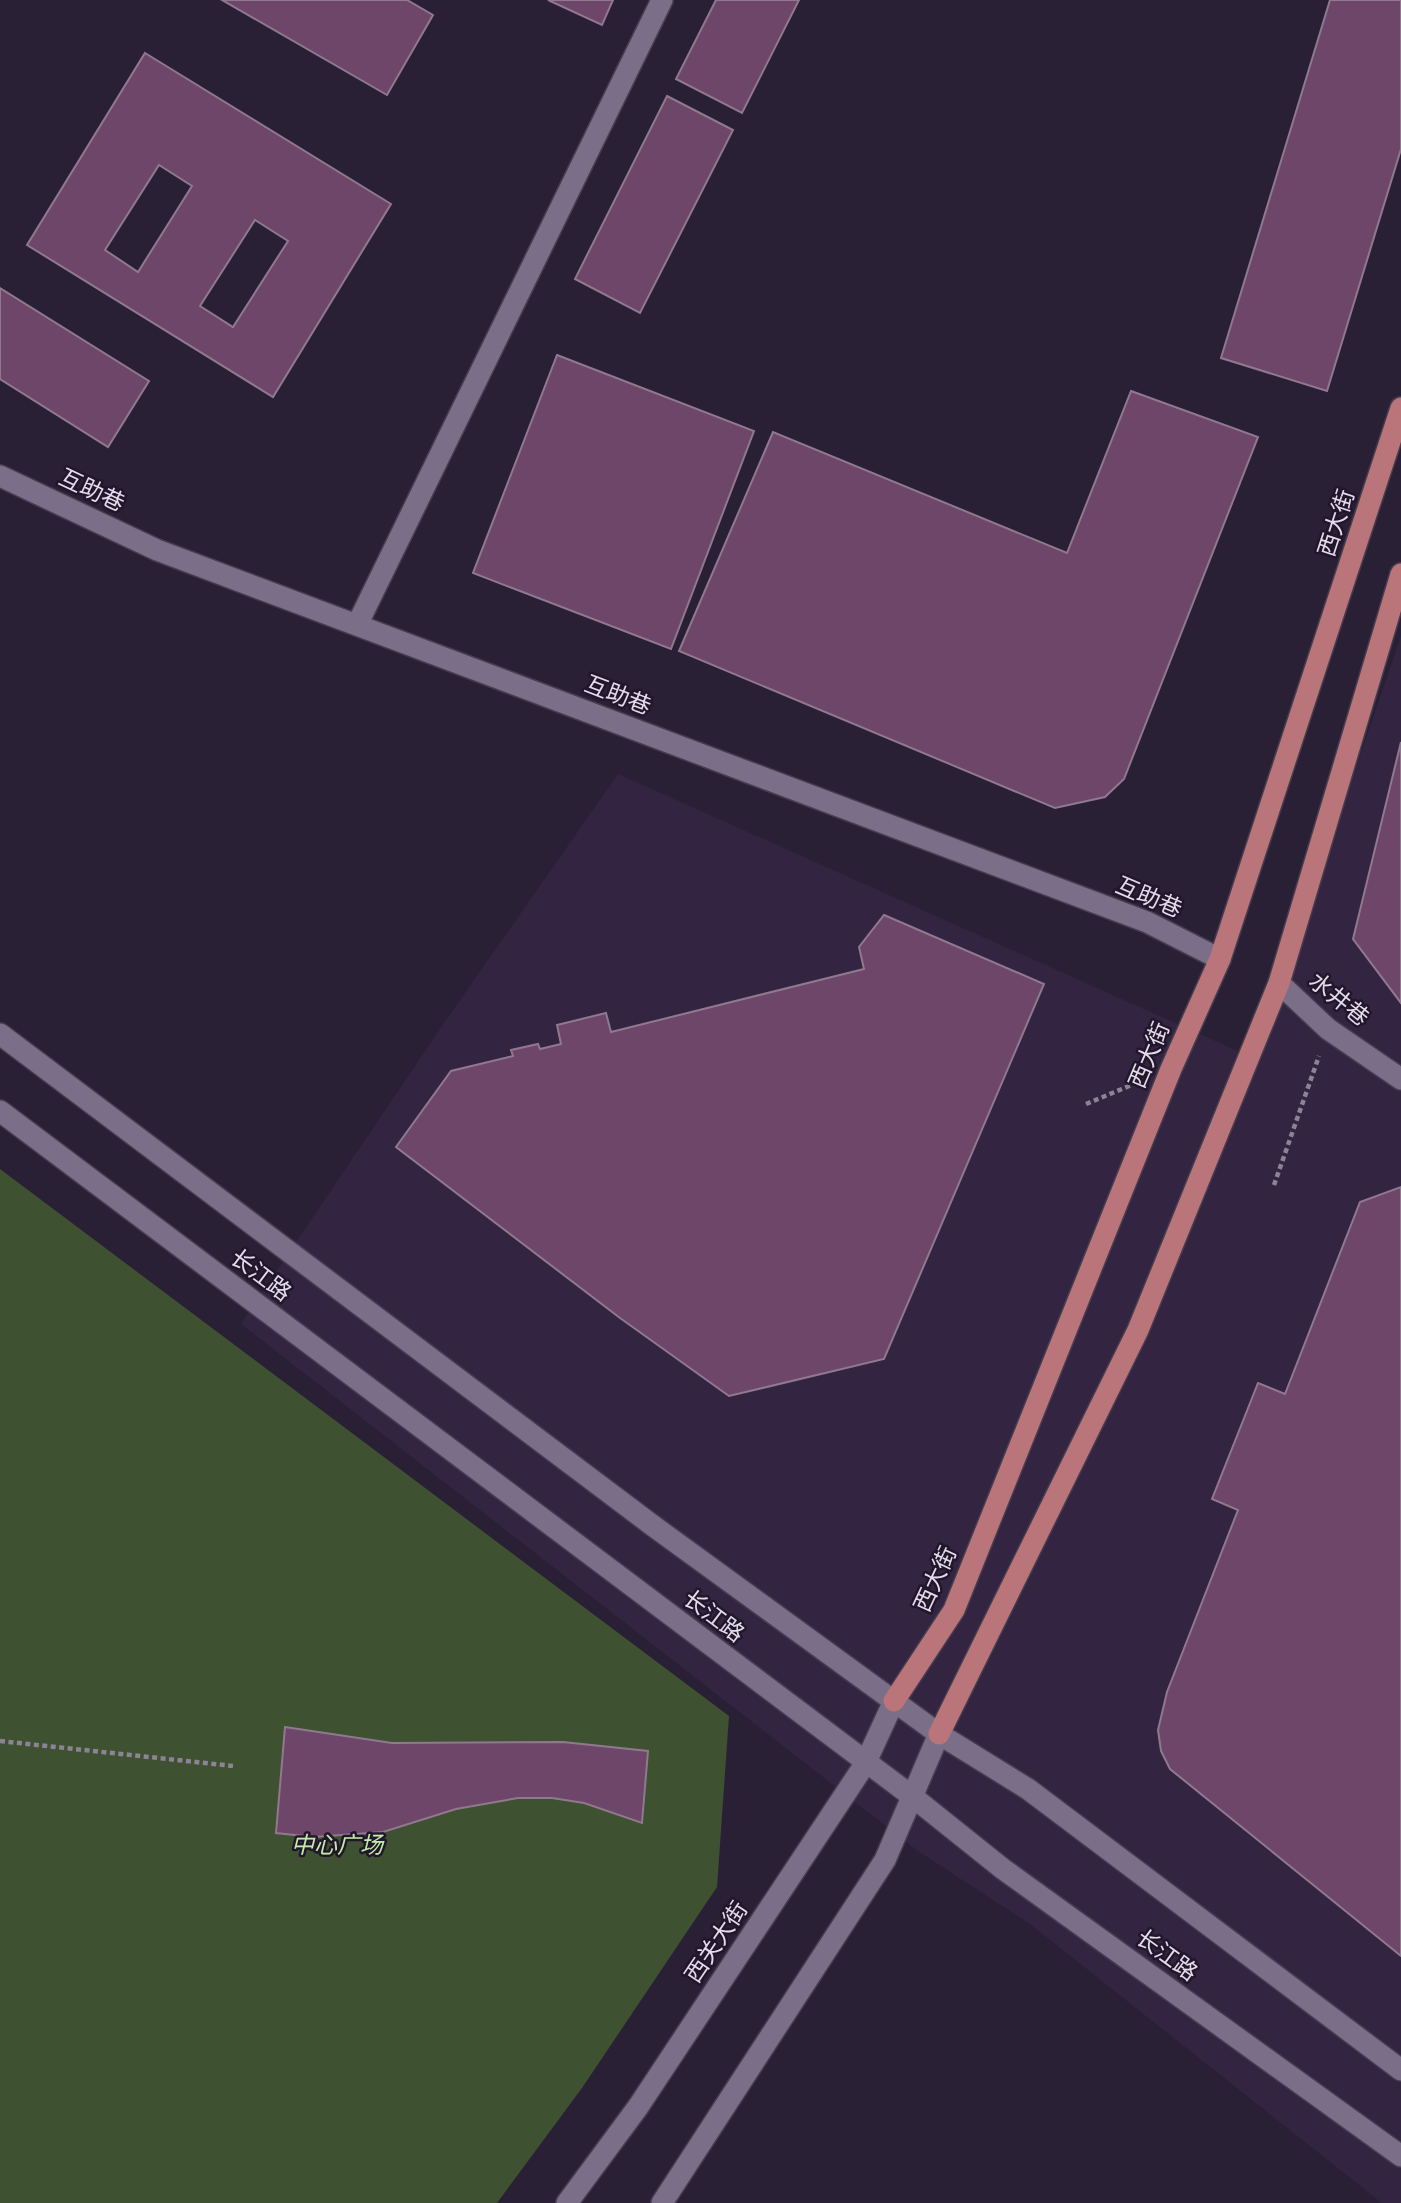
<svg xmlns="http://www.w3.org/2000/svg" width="1401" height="2203" viewBox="0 0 1401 2203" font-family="'PT Serif','Noto Sans SC',serif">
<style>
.built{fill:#332541}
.green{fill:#3e5130}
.building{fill:#6d466a;stroke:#90798e;stroke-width:2;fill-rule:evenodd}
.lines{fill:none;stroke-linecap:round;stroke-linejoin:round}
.street-casing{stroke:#453c4e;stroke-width:24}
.secondary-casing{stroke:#453c4e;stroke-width:24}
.primary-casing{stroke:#453c4e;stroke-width:24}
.path{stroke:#8c8495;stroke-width:4.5;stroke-dasharray:5 3.5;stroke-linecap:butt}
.street{stroke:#7a6e88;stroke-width:21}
.secondary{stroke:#7a6e88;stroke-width:21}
.primary{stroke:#b9757a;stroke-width:21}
.labels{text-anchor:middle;stroke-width:5;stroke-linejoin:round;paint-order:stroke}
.street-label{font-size:23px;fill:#e3ddeb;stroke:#21162b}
.park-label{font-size:23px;font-style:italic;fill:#c2eda4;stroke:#21162b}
</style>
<rect width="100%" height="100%" fill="#2a2035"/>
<path class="built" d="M1401,636V2203H1382L1030,1924L918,1851L241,1324L444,1023L618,774L1249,1056L1295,946Z"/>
<path class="green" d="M0,1169L729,1716L717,1887L582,2088L497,2203H0Z"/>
<path class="building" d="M222,0H407L433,15L387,95Z
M548,0H613L602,25Z
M716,0H799L742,113L676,79Z
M1330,0H1401V149L1327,391L1221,358Z
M145,53L391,204L273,397L27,245ZM159,165L192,186L138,272L105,250ZM255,220L288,241L233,327L200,306Z
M667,96L733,130L640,313L575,279Z
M0,288L149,381L108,447L0,379Z
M557,355L754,431L671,649L473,573Z
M1131,391L1258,437L1124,779L1105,797L1055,808L679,651L773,432L1067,553Z
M1401,742V1003L1353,939Z
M884,915L1044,984L884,1359L729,1396L620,1318L396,1147L451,1071L513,1056L511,1050L538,1044L540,1049L561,1044L557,1025L606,1013L611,1032L864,969L859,947Z
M1401,1187V1956L1170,1769L1161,1751L1158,1730L1167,1692L1238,1510L1212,1499L1258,1383L1285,1394L1360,1202Z
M285,1727L392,1743L563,1742L648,1751L642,1823L584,1803L552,1798H518L456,1809L383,1832L314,1837L276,1833Z"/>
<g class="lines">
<defs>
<path id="street" d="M0,476L157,550L1147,922L1220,959
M357,625L662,0
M1279,983L1328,1029L1401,1079"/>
<path id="secondary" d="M0,1034L652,1525L939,1734L1028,1789L1401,2070
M0,1111L913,1797L1003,1869L1401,2156
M567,2203L638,2107L865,1764L894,1701
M662,2203L885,1860L939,1734"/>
<path id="primary" d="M894,1701L954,1610L1171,1069L1220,959L1401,408
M939,1734L1138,1330L1279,983L1401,574"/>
</defs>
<use href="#street" class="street-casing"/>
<use href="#secondary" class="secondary-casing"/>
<use href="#primary" class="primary-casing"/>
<path class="path" d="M1086,1104L1134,1084
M1274,1185L1319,1056
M0,1741L233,1766"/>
<use href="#street" class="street"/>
<use href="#secondary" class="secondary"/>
<use href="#primary" class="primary"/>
</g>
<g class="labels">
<g class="street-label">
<text transform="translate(92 490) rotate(25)" y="8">互助巷</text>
<text transform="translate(1336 523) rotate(-72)" y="8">西大街</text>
<text transform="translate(618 695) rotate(21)" y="8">互助巷</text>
<text transform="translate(1149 897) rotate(23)" y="8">互助巷</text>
<text transform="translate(1339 999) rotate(39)" y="8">水井巷</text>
<text transform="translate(1149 1055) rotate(-67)" y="8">西大街</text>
<text transform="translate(261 1275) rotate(37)" y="8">长江路</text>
<text transform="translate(935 1579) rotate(-65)" y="8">西大街</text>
<text transform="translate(714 1616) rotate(37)" y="8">长江路</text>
<text transform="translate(716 1942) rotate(-56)" y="8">西关大街</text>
<text transform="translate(1167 1955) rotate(36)" y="8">长江路</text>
</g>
<g class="park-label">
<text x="337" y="1853">中心广场</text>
</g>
</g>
</svg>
